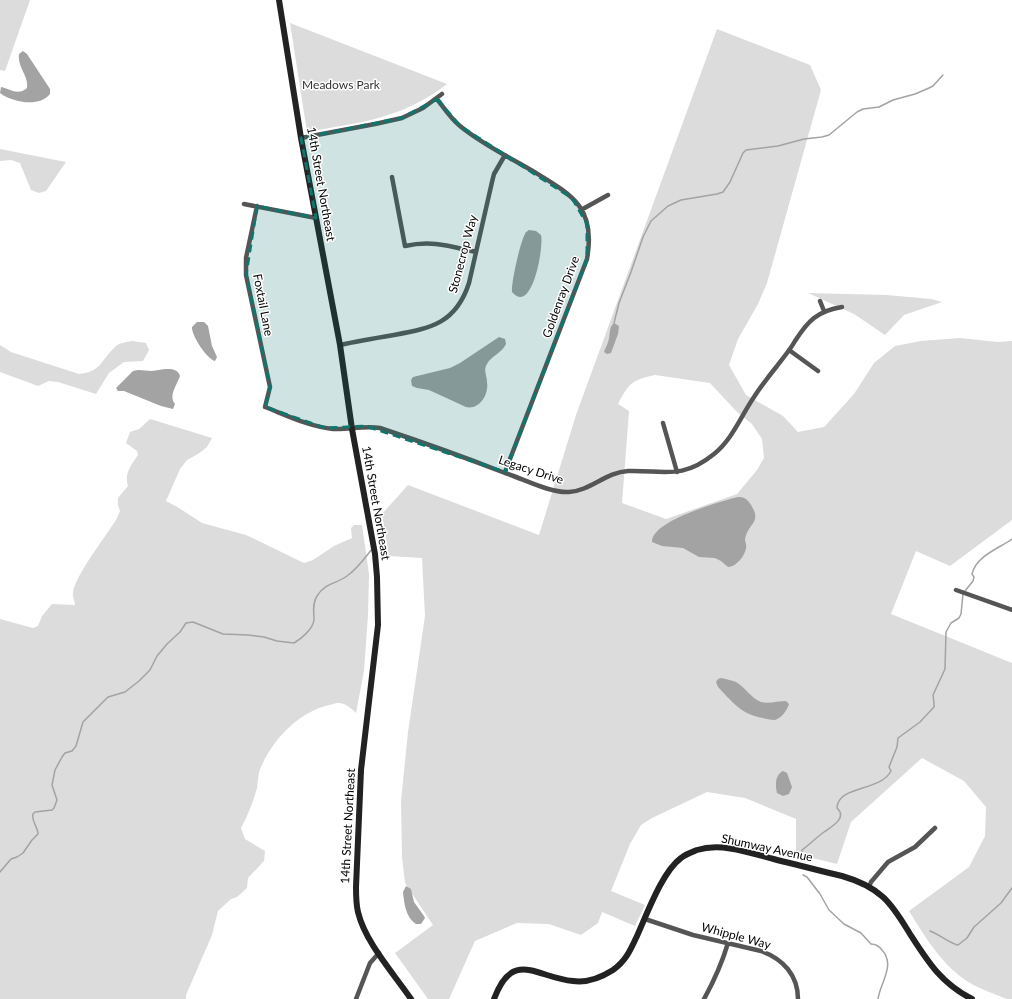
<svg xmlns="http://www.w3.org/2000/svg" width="1012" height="999" viewBox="0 0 1012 999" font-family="Lato,sans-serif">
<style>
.green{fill:#dcdcdc;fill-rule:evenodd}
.water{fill:#a3a3a3}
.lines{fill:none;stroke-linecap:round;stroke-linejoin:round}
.stream{stroke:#a3a3a3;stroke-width:1.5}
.street{stroke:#555;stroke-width:4.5}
.secondary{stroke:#222;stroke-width:6}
.marked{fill:#0f766e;fill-opacity:0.2;stroke:#0f766e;stroke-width:3;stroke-dasharray:8 5;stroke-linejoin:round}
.labels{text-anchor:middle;stroke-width:3;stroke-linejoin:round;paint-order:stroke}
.park-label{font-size:12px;fill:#333;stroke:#fff}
.street-label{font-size:12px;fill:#000;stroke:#fff}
</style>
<rect width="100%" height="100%" fill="#fff"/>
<path class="green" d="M0,0H30L5,71L0,70Z
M290,23L447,84C402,119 361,122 307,132Z
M717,29L810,65L821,90L767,283L758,304L738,339L729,365L746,395L783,416L798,432L824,427L854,394L874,363L895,346L921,341L960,338L998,342L1012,341V520L950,566L916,551L891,614L1012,663V999H1007C995,994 982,990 970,983C942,966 926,938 909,911L969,867L985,836L986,807L964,781L922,758L851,822L837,864L796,854V819L745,798L707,792L652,818L641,825L630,844L611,891L645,905L635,926L602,912L598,923L581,935L549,924L517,923L475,941L449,999H428L395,953L433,925L405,883L402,857L401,801L408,732L425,616L422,558L389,556L382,514L408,485L539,535L576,415ZM655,375L710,383L737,412L752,424L762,439L764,458L757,470L737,494L666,519L622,503L629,411L618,404C629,383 632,380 655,375Z
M0,149L66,162L46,191L39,193L31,190L20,163L11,160L0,161Z
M808,293L887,295L931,299L942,302L904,315L885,335L854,314Z
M132,341L146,343L149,350L143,361L124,362L109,373L96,394L58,382L49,381L38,386L0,372V345L11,352L79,374C101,372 101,360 115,347C118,343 127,342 132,341Z
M150,419L212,438L207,447L198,454L187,460L180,469L166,501L179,508L202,523L246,535L304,563L313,560L334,546L352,538L351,528L354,525H362L369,574L368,615L364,671L356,713C351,708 345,703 338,703C335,703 331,705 329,705C299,712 273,739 261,767C258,773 258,781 257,788C253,802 248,815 241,828L245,839L265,851L264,861L248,878L247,888L237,897L231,899L218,911L212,935L186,995V999H0V619L33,628L38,626L42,616L52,604L75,605C75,601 72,597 73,593C74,577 106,536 116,520L120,511L118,505V498L128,486C124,474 131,465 138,455L137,451L126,443L130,432L139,429Z"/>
<path class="water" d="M23,51L27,54L50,89V94C39,108 12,102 0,93L1,87C10,89 18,96 27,88C29,76 17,67 19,54Z
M529,230L536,231L541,235C544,247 532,316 512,292C511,283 520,243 525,234C526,231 527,232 529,230Z
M197,322H204L208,326L212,346L217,357L215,361C207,359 191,335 192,327Z
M614,323L619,326L618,334L611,353L607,354L604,352C605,348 607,346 608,342C611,335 608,328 614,323Z
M499,337L505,339L506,344C501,354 491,356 487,364C483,370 487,376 487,382C489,395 479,410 466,407L429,390L417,388L412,386L411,380L413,377L450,368L460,363Z
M165,369C172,369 178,369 180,376C177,385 168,396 175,404L173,409L161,406L124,391H118L116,388L133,371L138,370L152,371Z
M738,497C743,497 746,498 749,502C764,523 748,522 745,539C745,542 747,545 746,548C745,556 736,567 728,567L721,561L715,558L699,557L683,548L662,546L652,542C651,521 721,501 738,497Z
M721,678C726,679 731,680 736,682C745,687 751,698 761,702C769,704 778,701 786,701L789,704C787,711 781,718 775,720C743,716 739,709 718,687L716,682L718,679Z
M783,771L787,773L792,787L789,794L783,796L777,793C775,785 775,775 783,771Z
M406,886L411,889L414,902L424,916L425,918L421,924H416C406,918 404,903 403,892Z"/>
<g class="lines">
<path class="stream" d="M614,323L619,303L631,272L643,237L651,221L668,206L681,200L717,194L723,192L730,182L743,153L746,150L778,146L804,139L822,137L829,135L857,112L863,109L879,107L893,100L915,94L929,88L933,86L943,75
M965,591L973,581L974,577L972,574C976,556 998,549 1012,539
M802,856V850C810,844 817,837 824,832C831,827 848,818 837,808C838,785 880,792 891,771L889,767L897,747L898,738L920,722L934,707V703L933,695L945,669L946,632L951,623L959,618L961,614L963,594
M0,872L11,859L17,857L23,853L32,840L38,834C38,827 31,821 33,814L35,812L52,810L54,808L57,800L52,785L55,770L62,757L65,753L72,751L76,746L83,722L108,697L125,692L139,681L150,670L157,656L167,644L180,632L186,623L193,622L223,634L248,635L264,637L277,641L294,643C301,639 313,629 314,620C314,612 312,604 317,596C325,583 336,584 347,576C357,569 364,559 372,549
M803,875L807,877L820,894L829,910L844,924L861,933L871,944C875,944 879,946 882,950C896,965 880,983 878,999
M930,931C939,934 952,945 958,945L967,938L974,927L1001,903L1012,888"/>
<path class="street" d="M437,99C444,108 451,119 460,126C483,145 511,158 536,173C574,196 596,209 587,259L505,472
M301,138L375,124L402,118L423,108L442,94
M392,177L405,246C432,240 449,246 476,252
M244,204L316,218
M257,206L246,258V275L270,387L265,407C286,415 310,427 333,429C349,430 364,425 380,428C422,442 464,457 505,473C524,479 549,493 569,492C590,491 606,472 628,471C664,470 682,480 714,454C732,440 741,416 754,397C761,386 769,376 777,366C783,358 790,350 795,341C808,321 817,311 842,307
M581,210L608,195
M820,301L824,311
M340,345C358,341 376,338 394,335C432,328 456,323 469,283L492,182L494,174L505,155
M789,350L818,371
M663,423L677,472
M956,590L1012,610
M869,887L871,882L888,862L915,847L935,828
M645,919L693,935L761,951C783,959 798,975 798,999
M356,999L370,963L379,953
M704,999C714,981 722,963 728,943"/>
<path class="secondary" d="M279,0L301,138L340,345L352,429L375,554L377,577L378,625L361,770L356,887C356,895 356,904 358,912C365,942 394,974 411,999
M494,999C513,948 537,978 573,981C587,983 602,977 613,970C626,961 631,949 637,936C647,914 662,872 681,858C686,854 692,852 697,850C723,842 753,854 777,860C799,865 820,871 842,876C856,880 872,887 883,897C894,907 902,921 910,934C928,962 941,983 972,999"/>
</g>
<path class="marked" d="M437,99L460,126L572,198L587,224V259L505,472L366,426L325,428L265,407L270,387L246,275L257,206L316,218L301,138L402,118Z"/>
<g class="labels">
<g class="park-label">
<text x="341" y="89">Meadows Park</text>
</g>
<g class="street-label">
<text transform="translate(321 184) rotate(80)" y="4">14th Street Northeast</text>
<text transform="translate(463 254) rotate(-75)" y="4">Stonecrop Way</text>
<text transform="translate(561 297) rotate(-70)" y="4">Goldenray Drive</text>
<text transform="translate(263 305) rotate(79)" y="4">Foxtail Lane</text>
<text transform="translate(531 470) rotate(18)" y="4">Legacy Drive</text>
<text transform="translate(376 503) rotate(80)" y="4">14th Street Northeast</text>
<text transform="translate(348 826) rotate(-87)" y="4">14th Street Northeast</text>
<text transform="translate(767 848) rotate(12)" y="4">Shumway Avenue</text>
<text transform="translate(736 936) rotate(15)" y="4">Whipple Way</text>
</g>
</g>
</svg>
